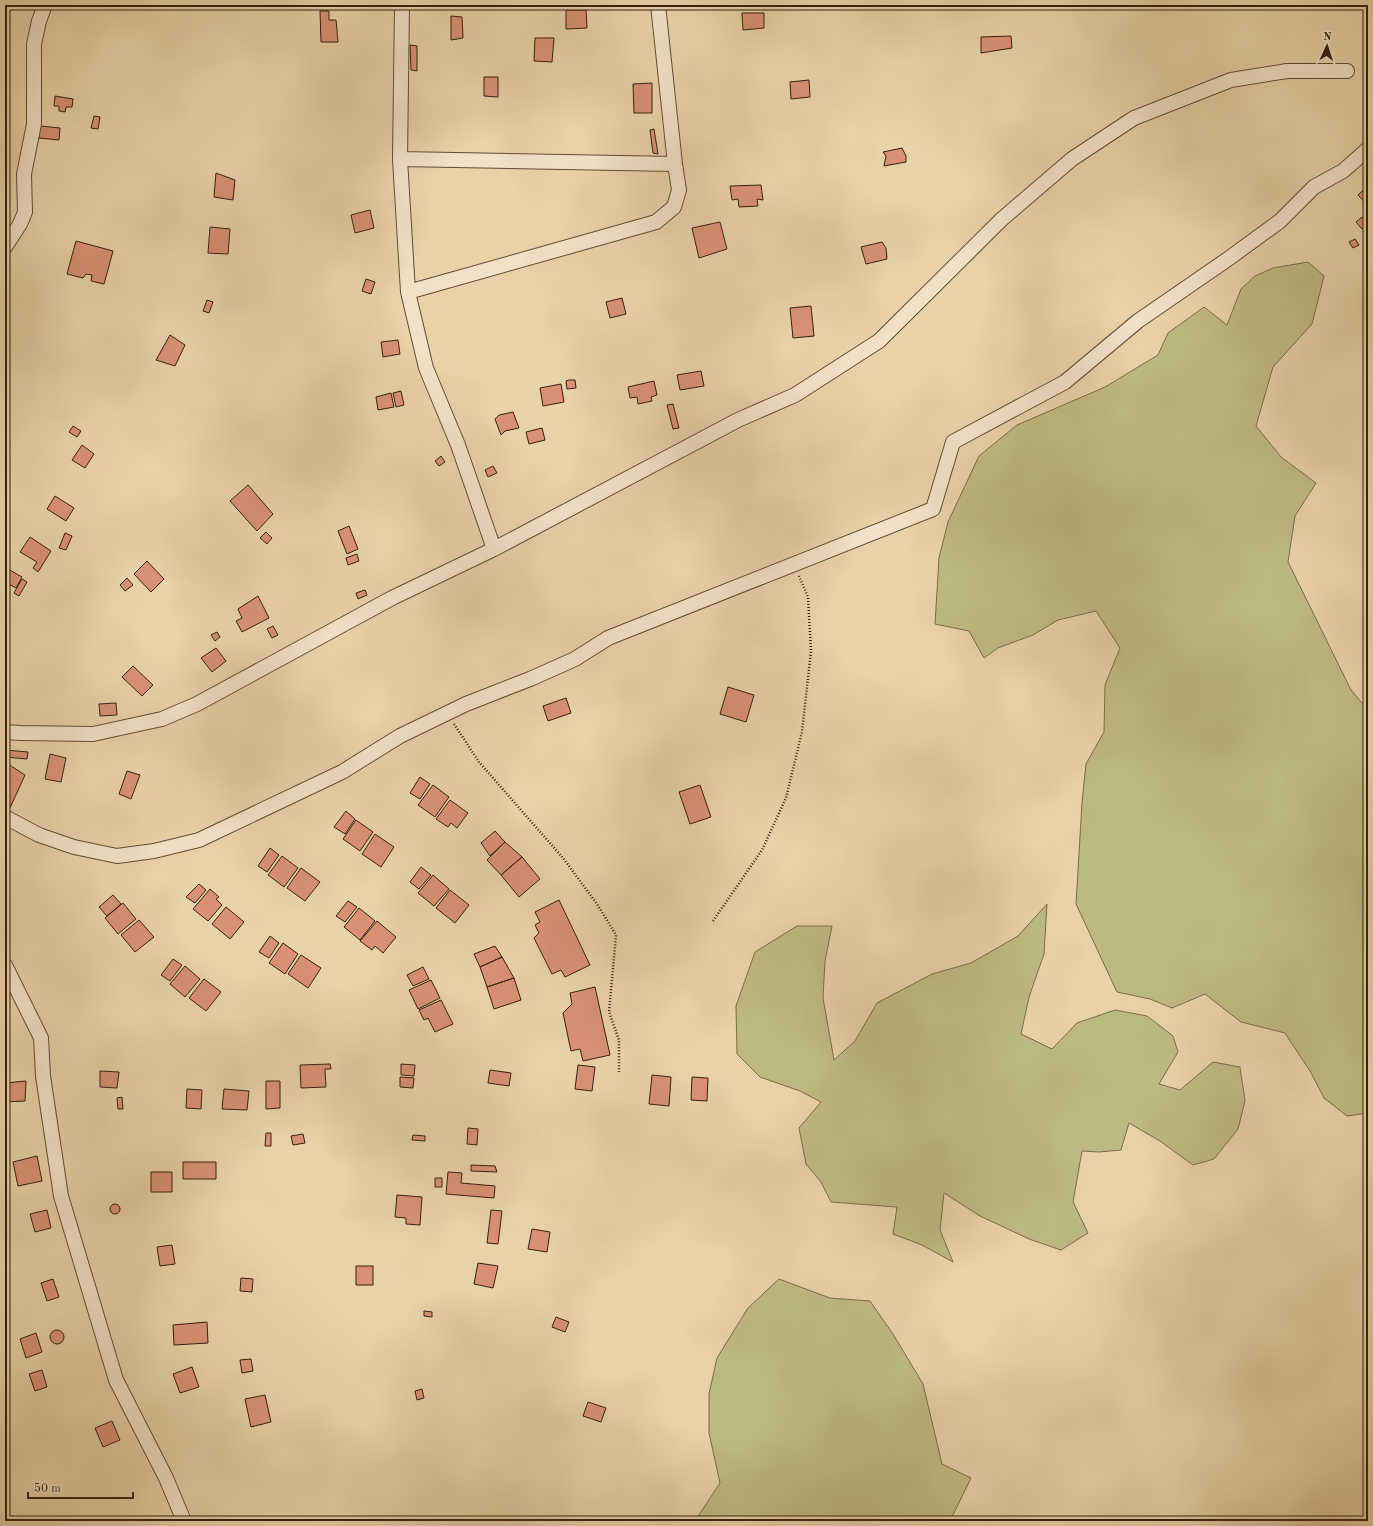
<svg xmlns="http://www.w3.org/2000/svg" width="1373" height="1526" viewBox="0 0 1373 1526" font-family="'Old Standard TT',serif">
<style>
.green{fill:#beb983;stroke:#7a6c49}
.building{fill:#d99176;stroke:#35200f}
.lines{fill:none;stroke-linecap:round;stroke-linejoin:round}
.street-casing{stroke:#624c35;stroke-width:16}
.path{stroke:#35200f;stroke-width:2.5;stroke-dasharray:1 2;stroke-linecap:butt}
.street{stroke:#f1e1c6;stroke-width:14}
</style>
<rect width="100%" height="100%" fill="#e9d1a8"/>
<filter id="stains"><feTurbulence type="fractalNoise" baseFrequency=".005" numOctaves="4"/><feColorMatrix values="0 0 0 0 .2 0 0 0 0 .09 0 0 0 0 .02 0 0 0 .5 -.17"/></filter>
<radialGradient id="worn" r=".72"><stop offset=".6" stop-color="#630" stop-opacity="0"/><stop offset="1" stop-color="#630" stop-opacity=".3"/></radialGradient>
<path class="green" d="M1308,262L1324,276L1312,324L1273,367L1256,426L1281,457L1316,483L1295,516L1288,562L1351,690L1368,710V1113L1347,1116L1324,1098L1310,1071L1285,1033L1241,1022L1205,994L1172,1008L1150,999L1117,992L1076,904L1082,803L1086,764L1104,732L1105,685L1120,648L1096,611L1058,620L1033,635L998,648L984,658L969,631L935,624L939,558L948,522L979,456L1017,425L1105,387L1158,355L1168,333L1204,307L1227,325L1241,289L1255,276L1273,268Z
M1047,904L1044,954L1029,997L1021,1034L1052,1049L1077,1023L1115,1010L1147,1016L1173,1036L1178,1052L1159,1084L1180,1090L1213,1062L1240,1067L1245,1101L1238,1129L1214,1159L1193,1165L1160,1141L1129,1123L1121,1150L1099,1152L1082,1151L1073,1202L1088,1233L1061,1250L1029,1239L980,1216L944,1193L940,1230L953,1262L922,1245L893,1234L897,1207L831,1202L821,1182L806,1164L799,1128L821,1102L800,1091L760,1077L737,1054L736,1006L755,952L797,926H832L825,961L823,998L834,1060L855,1041L877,1003L932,974L971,963L1018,936Z
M779,1279L830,1298L870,1301L893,1334L923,1384L942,1464L971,1478L950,1521H695L720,1483L709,1433V1394L717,1358L748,1308Z"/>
<path class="building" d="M566,10H586L587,28L566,29Z
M320,11H329V20H336L338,42H321Z
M742,13H764V28L743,30Z
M451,16L462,17L463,38L451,40Z
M1011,36L1012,48L981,53V37Z
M535,38H554L552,62L534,61Z
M410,45L417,46V71L411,70Z
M484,77H498V97L484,96Z
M809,80L810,97L791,99L790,82Z
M652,83V113H634L633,84Z
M55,96L73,99L72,107H66L65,112L59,111V106H54Z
M94,116L100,117L98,129L91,128Z
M40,126L60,128L59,140L39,138Z
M654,129L658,154L653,153L650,130Z
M902,148L906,156V162L884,166L886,156L883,152Z
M5,171L9,172L7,187L5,186Z
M216,173L235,180L233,200L214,197Z
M761,185L763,200L757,199L758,206L739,207L738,199L732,200L730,186Z
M1368,186V206L1358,195Z
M370,210L374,228L355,233L351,215Z
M1362,217L1368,223L1362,229L1356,222Z
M720,222L727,249L699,258L692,228Z
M210,227L230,229L228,254L208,253Z
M1355,239L1359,245L1353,248L1349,242Z
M76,241L113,251L104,284L91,281L92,275L86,274L83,278L67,274Z
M882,242L886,248L887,259L866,264L861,247Z
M366,279L375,282L371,294L362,291Z
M622,298L626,314L610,318L606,302Z
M207,300L213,302L209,313L203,311Z
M811,306L814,336L793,338L790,308Z
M170,335L185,345L175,366L156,360Z
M398,340L400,354L383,357L381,342Z
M701,371L704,386L680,390L677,375Z
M569,380H575L576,388L567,389L566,381Z
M654,381L657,395L651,397L652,401L638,404L637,397L630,398L628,387Z
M561,384L564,402L543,406L540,388Z
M401,391L404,405L396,407L393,393Z
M391,393L394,407L378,410L376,397Z
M673,404L679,428L673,429L667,405Z
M513,412L519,428L505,431L501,435L495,419L499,415Z
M73,426L81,431L77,437L69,432Z
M542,428L545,440L529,444L526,432Z
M82,445L94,454L85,468L72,460Z
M441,456L445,462L439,466L435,461Z
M493,466L497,473L488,477L485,470Z
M248,485L273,514L257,531L230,501Z
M55,496L74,508L66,521L47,509Z
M349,526L358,549L347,554L338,531Z
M266,532L272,538L267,544L260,538Z
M65,533L72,536L66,550L59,548Z
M30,537L51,551L38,572L33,568L37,562L20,552Z
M357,554L359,561L348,565L346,558Z
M147,561L164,579L151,592L134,574Z
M8,569L22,577L16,588L5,582V574Z
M127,578L133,585L125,591L120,585Z
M22,579L27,582L19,596L14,593Z
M365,590L367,595L358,599L356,593Z
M258,596L269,618L242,632L236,621L242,618L238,609Z
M273,626L278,635L272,638L267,629Z
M217,632L220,637L215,641L211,635Z
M216,648L226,661L212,672L201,658Z
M133,666L153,685L142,696L122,677Z
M728,687L754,695L746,722L720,714Z
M566,698L571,713L548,721L543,706Z
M116,703L117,715L100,716L99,704Z
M5,750L28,752L27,759L5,757Z
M50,754L66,758L61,782L45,779Z
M8,764L25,775L10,808L5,804V770Z
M127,771L140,775L131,799L119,794Z
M420,777L430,784L420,799L410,793Z
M433,785L449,797L435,817L418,805Z
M700,785L711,817L690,824L679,792Z
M450,800L468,813L457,828L451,823L448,827L436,819Z
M346,811L355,819L345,834L334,827Z
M356,820L373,832L360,851L343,839Z
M495,831L505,842L490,856L481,843Z
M375,834L394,847L381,867L362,854Z
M505,842L522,857L501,875L487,860Z
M270,848L279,855L267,872L258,866Z
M282,856L298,868L284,887L268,875Z
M522,857L540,879L519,897L501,875Z
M421,867L431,875L419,889L410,882Z
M301,868L320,882L305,901L287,888Z
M433,875L449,889L434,906L418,893Z
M199,884L206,890L195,903L186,897Z
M210,889L219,897L216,899L222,905L208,921L193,909Z
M450,890L469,905L455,923L436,908Z
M113,895L121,904L107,916L99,907Z
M559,900L590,965L565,977L561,970L552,974L534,938L539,933L535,925L540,922L535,912Z
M348,901L357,907L345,922L336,916Z
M123,903L136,919L118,934L105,918Z
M226,907L244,922L230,939L212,924Z
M359,908L375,921L360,940L344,927Z
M139,920L154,937L135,952L121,935Z
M377,921L396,937L383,953L375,946L372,950L360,941Z
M270,936L279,943L269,958L259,952Z
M283,943L298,954L285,974L269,963Z
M495,946L502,957L480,967L474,954Z
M301,955L321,968L308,988L288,974Z
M502,957L514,978L487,987L480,967Z
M173,959L182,965L170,981L161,975Z
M185,966L200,979L185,997L170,984Z
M423,967L429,979L413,986L407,975Z
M514,978L521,1000L494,1009L487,987Z
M204,979L221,992L206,1011L189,998Z
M431,980L440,998L418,1009L409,990Z
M595,987L610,1055L583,1061L580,1049L571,1051L563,1013L572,1004L570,993Z
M441,1000L453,1024L435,1032L428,1018L424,1020L419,1010Z
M330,1064L331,1069H325L326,1087L301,1088L300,1065Z
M401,1064L415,1065L414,1076L401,1075Z
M578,1065L595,1067L592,1091L575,1089Z
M490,1070L511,1073L509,1086L488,1083Z
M100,1071L119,1072L117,1088L100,1087Z
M652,1075L671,1077L669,1106L649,1104Z
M400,1077L414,1078L413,1088L400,1087Z
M692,1077L708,1078L707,1101L691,1100Z
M26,1081L25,1101L5,1102V1083Z
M266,1081H280V1108L266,1109Z
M187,1089L202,1090L201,1109L186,1108Z
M224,1089L249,1091L247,1110L222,1109Z
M122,1097L123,1109H118L117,1098Z
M468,1128L478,1129L477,1145L467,1144Z
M266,1133H271V1146H265Z
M303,1134L305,1143L293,1145L291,1136Z
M413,1135L425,1136V1141L412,1140Z
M37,1156L42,1181L18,1186L13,1162Z
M183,1162H216V1179H183Z
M471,1165L495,1166L497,1172L471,1171Z
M151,1172H172V1192H151Z
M448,1172L462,1173L461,1183L495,1186L494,1198L446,1194Z
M435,1178H442V1187H435Z
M397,1195L422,1197L420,1225L406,1224V1218L395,1217Z
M110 1209a5 5 0 1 1 10 0a5 5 0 1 1-10 0Z
M47,1210L51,1228L35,1232L30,1214Z
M491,1210L502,1211L498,1244L487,1243Z
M532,1229L550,1232L547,1252L528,1249Z
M172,1245L175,1264L160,1266L157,1247Z
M478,1263L498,1266L493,1288L474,1284Z
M356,1266H373V1285H356Z
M241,1278L253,1279L252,1292L240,1291Z
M53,1279L59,1297L47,1301L41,1283Z
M424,1311L432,1312V1317L424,1316Z
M556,1317L569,1322L565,1332L552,1327Z
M207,1322L208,1343L174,1345L173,1325Z
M50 1337a7 7 0 1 1 14 0a7 7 0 1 1-14 0Z
M36,1333L42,1352L26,1358L20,1339Z
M251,1359L253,1371L242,1373L240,1360Z
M192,1367L199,1387L180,1393L173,1374Z
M42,1370L47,1387L35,1391L29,1374Z
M422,1389L424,1398L417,1400L415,1391Z
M265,1395L271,1422L251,1427L245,1399Z
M588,1402L606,1408L601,1422L583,1416Z
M112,1421L120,1440L103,1447L95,1428Z"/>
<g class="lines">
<defs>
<path id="street" d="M402,5L400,159L408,292L426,368L458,445L494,549
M400,159L675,164
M5,247L20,224L25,212L24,174L34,124V44L39,21L45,5
M408,292L656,222L674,207L679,190L675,164L658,5
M5,732L21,733L93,734L162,719L197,704L392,598L494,549L738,420L795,395L879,341L1002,219L1072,159L1134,118L1231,80L1287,71H1347
M5,817L39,835L74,847L117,856L154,851L199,840L342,772L400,736L466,704L530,679L575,659L608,638L933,509L953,442L1065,382L1138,321L1228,259L1280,221L1314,187L1343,171L1368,149
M5,965L41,1038L43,1076L61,1196L116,1380L166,1478L184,1521"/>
</defs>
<use href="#street" class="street-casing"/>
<path class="path" d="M454,724L479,762L563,858L597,904L616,935L609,1012L619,1040V1072
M713,921L762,850L786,798L802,732L811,651L808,597L799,576"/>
<use href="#street" class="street"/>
</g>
<rect width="1373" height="1526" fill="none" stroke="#e9d1a8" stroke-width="20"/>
<rect x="6" y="6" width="1361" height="1514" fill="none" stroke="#35200f" stroke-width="2"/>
<rect x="10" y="10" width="1353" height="1506" fill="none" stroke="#35200f"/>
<g transform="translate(1327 46) rotate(3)" stroke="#f1e1c6" stroke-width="3" paint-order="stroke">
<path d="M0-3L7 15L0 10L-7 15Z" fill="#35200f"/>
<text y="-6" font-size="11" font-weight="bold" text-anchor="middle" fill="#35200f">N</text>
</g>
<path d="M28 1492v6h105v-6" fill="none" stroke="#35200f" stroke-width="2"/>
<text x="34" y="1492" font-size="12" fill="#35200f" stroke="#f1e1c6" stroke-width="3" paint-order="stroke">50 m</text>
<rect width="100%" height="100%" filter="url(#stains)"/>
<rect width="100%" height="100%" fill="url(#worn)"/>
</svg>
